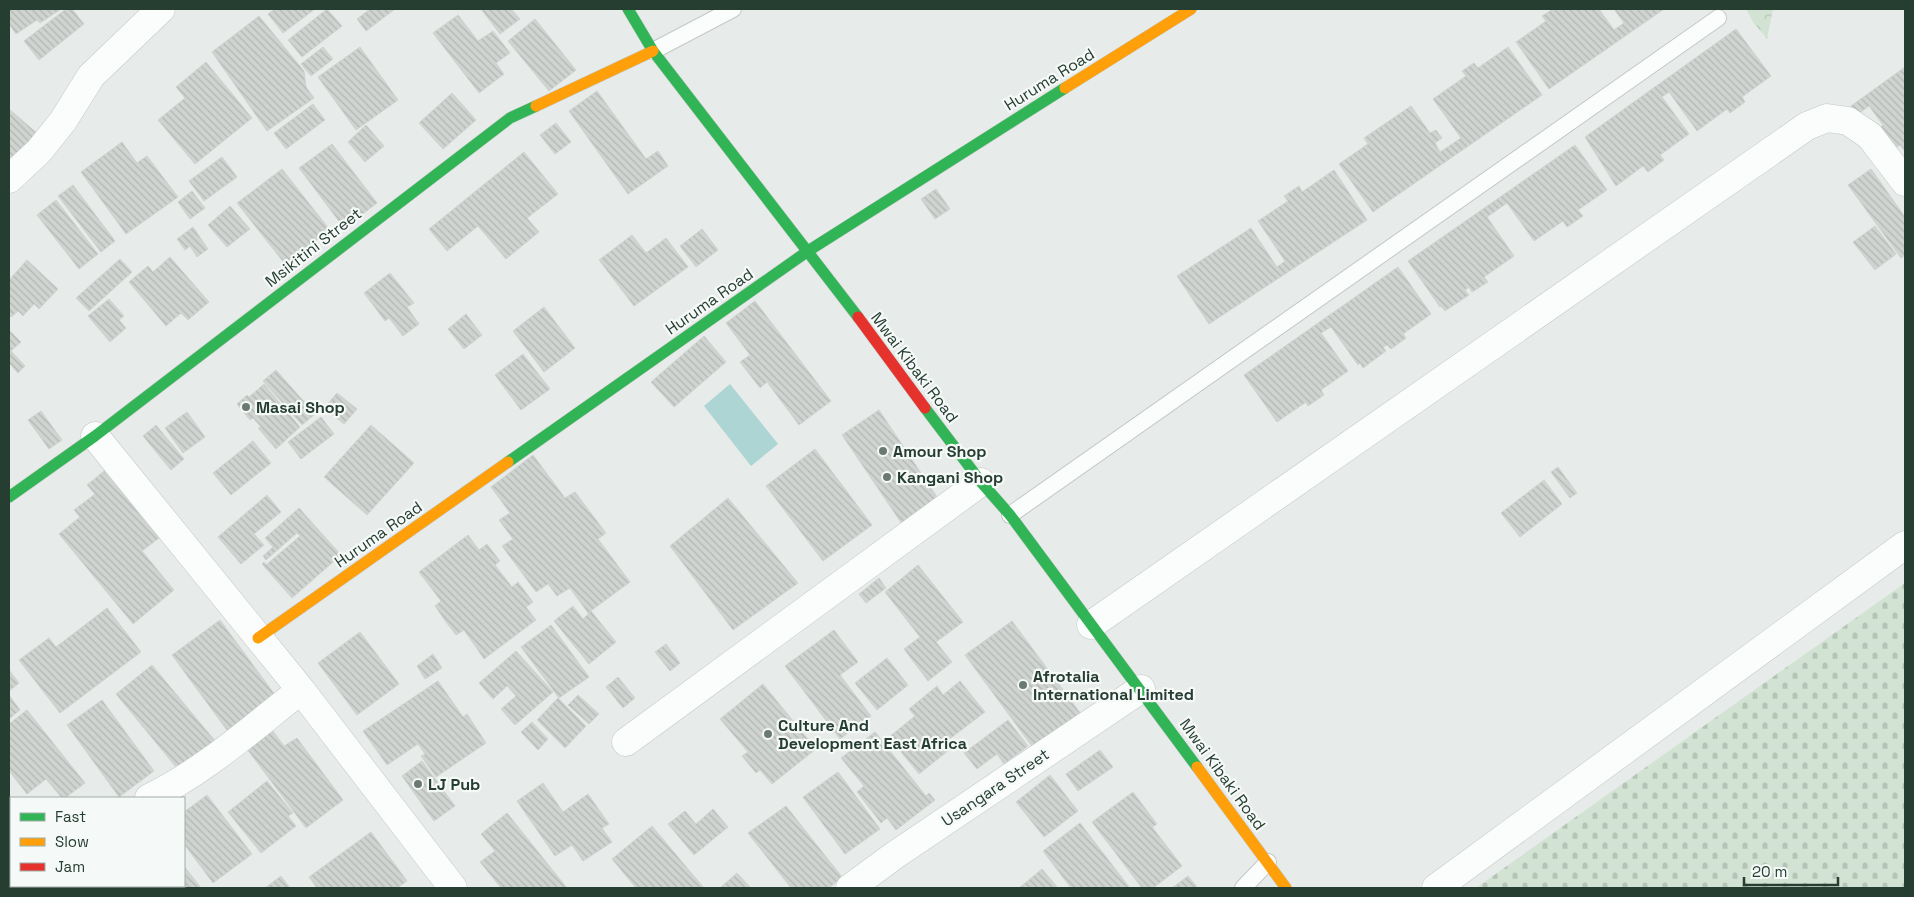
<svg xmlns="http://www.w3.org/2000/svg" width="1914" height="897" viewBox="0 0 1914 897" font-family="'Space Grotesk',sans-serif">
<style>
.forest{fill:url(#forest-crowns)}
.cemetery{fill:url(#cemetery-stones)}
.water{fill:#acd5d3}
.building{fill:url(#building-back-hatch);stroke:#d0d4d1}
.lines{fill:none;stroke-linecap:round;stroke-linejoin:round}
.lane-casing{stroke:#c4c8c6;stroke-width:18}
.street-casing{stroke:#c4c8c6;stroke-width:29}
.fast-casing{stroke:#c1c7c4;stroke-width:12}
.slow-casing{stroke:#c1c7c4;stroke-width:12}
.jam-casing{stroke:#c1c7c4;stroke-width:12}
.lane{stroke:#fbfcfc;stroke-width:16}
.street{stroke:#fbfcfc;stroke-width:28}
.fast{stroke:#30b455;stroke-width:11}
.slow{stroke:#ff9f0a;stroke-width:11}
.jam{stroke:#e5322d;stroke-width:11}
.poi-dot{fill:#6a7a72;stroke:#f5f9f7;stroke-width:2}
.labels{text-anchor:middle;stroke-width:4.5;stroke-linejoin:round;paint-order:stroke}
.street-label{font-size:16px;fill:#263d32;stroke:#f5f9f7}
.poi-label{font-size:16px;font-weight:bold;fill:#263d32;stroke:#f5f9f7;text-anchor:start}
</style>
<defs>
<pattern id="forest-crowns" width="20" height="18" patternUnits="userSpaceOnUse" patternTransform="scale(1.25)"><rect width="20" height="18" fill="#d2e3d4"/><path d="M2 6a3 3 0 1 1 6 0M12 15a3 3 0 1 1 6 0" fill="none" stroke="#b4c4b6"/></pattern>
<pattern id="cemetery-stones" width="16" height="16" patternUnits="userSpaceOnUse" patternTransform="scale(1.25)"><rect width="16" height="16" fill="#d2e3d4"/><path d="M2 7V4a2 2 0 0 1 4 0v3zM10 15v-3a2 2 0 0 1 4 0v3z" fill="#b4c4b6"/></pattern>
<pattern id="building-back-hatch" width="6" height="6" patternUnits="userSpaceOnUse" patternTransform="scale(1.25)"><rect width="6" height="6" fill="#cfd4d1"/><path d="M-1 5l2 2M0 0l6 6M5-1l2 2" fill="none" stroke="#b2b7b4"/></pattern>
</defs>
<rect width="100%" height="100%" fill="#e7ebe9"/>
<path class="forest" d="M1746,9H1773L1767,39L1753,22Z"/>
<path class="cemetery" d="M1905,583V888H1476Z"/>
<path class="water" d="M730,384L778,444L751,466L704,406Z"/>
<path class="building" d="M9,9H61L40,23L37,20L16,34L9,24Z
M66,9H72L84,24L39,60L24,41Z
M275,9H315L283,33L268,14Z
M327,9L342,26L302,57L288,40Z
M370,9H395L366,31L357,19Z
M481,9H511L520,19L500,34Z
M1553,9H1599L1614,30L1624,23L1614,9H1664L1549,89L1516,42L1546,21L1542,16Z
M458,15L478,41L493,31L510,53L496,63L504,74L479,93L433,33Z
M259,16L304,71L306,87L314,98L267,131L212,52Z
M535,19L576,70L549,91L508,41Z
M1736,29L1771,76L1742,97L1745,102L1730,113L1727,109L1697,131L1669,92L1662,97L1689,134L1660,155L1664,160L1648,172L1643,166L1616,186L1585,137Z
M323,47L333,59L311,76L301,64Z
M360,47L398,100L356,130L318,77Z
M1508,47L1542,95L1373,212L1339,164L1368,144L1364,138L1411,106L1430,133L1436,130L1442,138L1435,143L1440,152L1461,138L1433,99L1466,76L1462,71L1474,63L1478,68Z
M206,62L252,118L195,164L158,120L185,98L176,87Z
M1905,67V151L1900,145L1887,154L1871,134L1883,125L1869,106L1857,115L1851,106Z
M597,91L646,159L658,151L668,166L628,194L569,111Z
M452,93L476,120L443,149L419,123Z
M313,104L325,120L286,149L274,133Z
M9,109L38,134L9,167Z
M556,123L571,142L555,154L540,135Z
M366,125L384,146L365,162L348,142Z
M122,142L137,163L147,156L178,197L126,234L81,172Z
M332,144L377,203L344,228L299,168Z
M1575,145L1607,190L1578,210L1583,216L1567,227L1563,221L1534,241L1507,203L1487,217L1514,256L1484,277L1488,282L1472,292L1469,287L1465,290L1469,295L1445,311L1441,306L1440,307L1408,261Z
M524,152L558,194L527,218L539,232L506,259L478,226L447,251L429,229Z
M222,157L237,177L204,201L189,181Z
M282,169L330,230L285,264L237,203Z
M1871,169L1905,217V255L1901,258L1848,185Z
M1334,170L1367,220L1209,324L1177,276L1251,228L1277,267L1285,261L1258,221L1288,201L1284,196L1299,186L1302,192Z
M73,185L115,241L101,252L58,196Z
M936,189L950,209L935,219L921,199Z
M192,191L205,208L190,219L178,202Z
M56,200L98,254L79,269L37,215Z
M230,206L250,229L227,247L208,225Z
M1875,226L1896,254L1875,270L1853,242Z
M193,227L208,249L197,257L190,246L185,250L177,239Z
M702,229L718,250L696,267L680,246Z
M632,235L646,253L666,238L688,267L634,306L599,260Z
M170,257L209,302L188,320L181,313L166,326L129,282L148,266L153,272Z
M120,259L132,272L89,311L76,298Z
M27,260L58,289L39,309L34,304L23,316L18,311L11,317L9,315V280Z
M1398,267L1431,314L1403,334L1406,338L1391,349L1387,345L1383,347L1386,351L1363,368L1360,363L1358,365L1331,327L1321,333L1348,371L1321,390L1324,395L1308,406L1306,402L1277,422L1244,375Z
M390,273L414,303L407,307L419,324L403,336L389,318L385,321L364,293Z
M109,299L124,316L119,320L126,328L110,342L88,316Z
M755,301L831,401L799,425L767,382L760,388L740,362L750,355L726,323Z
M544,307L575,348L544,372L513,331Z
M466,314L482,335L464,349L448,329Z
M9,330L21,342L11,351L25,366L18,373L9,363Z
M704,336L726,362L674,407L651,382Z
M523,354L550,389L521,410L495,375Z
M276,370L315,414L302,425L263,381Z
M264,384L300,427L276,449L258,428L261,427L253,418L250,420L237,404L247,395L249,397Z
M337,393L357,409L344,424L324,408Z
M879,410L941,503L904,527L842,435Z
M41,411L62,440L49,449L28,420Z
M187,412L205,437L183,453L165,428Z
M321,417L334,434L301,459L288,442Z
M156,425L184,459L171,470L143,436Z
M371,425L414,463L367,515L324,477Z
M253,441L271,463L231,495L213,473Z
M815,449L872,525L823,561L766,486Z
M533,455L565,498L575,492L606,533L598,539L630,582L588,613L570,588L557,596L548,584L536,592L502,546L513,539L499,520L510,513L491,487Z
M1558,467L1577,493L1570,498L1551,472Z
M104,471L159,538L142,551L174,590L133,624L59,534L80,517L74,510L95,494L87,485Z
M1544,480L1562,504L1520,537L1501,513Z
M267,495L281,512L254,534L264,545L241,564L218,537Z
M728,498L798,583L733,630L670,546Z
M299,508L341,555L292,598L262,564L264,562L266,565L300,536L297,533L266,560L263,556L273,547L265,538Z
M468,535L479,550L487,544L500,561L495,565L512,587L518,582L533,602L526,607L536,620L484,659L464,630L456,635L446,622L435,606L441,601L419,572Z
M918,565L963,622L936,642L952,662L928,681L904,649L920,637L885,592Z
M879,578L886,588L866,603L859,594Z
M573,606L583,619L591,611L616,642L589,664L554,621Z
M107,608L141,652L60,713L19,660L49,638L56,647Z
M220,620L278,699L232,737L172,655Z
M1012,621L1081,714L1034,749L965,655Z
M551,625L589,677L559,698L521,647Z
M834,630L858,662L840,675L871,716L840,739L785,666Z
M360,632L399,684L357,715L318,663Z
M666,644L680,663L670,671L655,652Z
M516,651L553,692L515,725L501,709L516,696L507,686L493,699L479,683Z
M433,654L442,668L425,679L417,666Z
M887,658L908,685L877,710L855,683Z
M152,665L216,742L180,772L116,694Z
M9,670L19,683L9,691Z
M618,677L635,698L623,708L606,687Z
M438,681L463,717L467,714L486,743L436,777L421,756L425,754L418,744L387,765L363,731Z
M960,681L985,712L943,744L949,750L919,774L889,737L915,716L909,709L937,686L943,695Z
M763,684L816,749L772,784L760,770L756,773L742,756L748,752L720,719Z
M9,695L20,710L9,719Z
M578,695L599,714L589,724L568,705Z
M558,698L586,726L565,748L537,720Z
M102,700L154,771L119,797L67,725Z
M27,710L85,783L65,798H62L46,779L27,794L10,772L9,774V724Z
M1008,720L1028,746L1004,764L997,754L977,769L964,753Z
M532,722L548,739L538,750L521,732Z
M272,730L284,746L297,738L343,800L306,828L247,749Z
M875,732L926,796L929,793L935,800L896,830L887,818L881,823L857,792L864,786L841,758Z
M1100,750L1113,767L1078,791L1066,774Z
M422,761L455,806L434,821L402,776Z
M838,772L880,829L845,854L803,797Z
M1050,775L1078,811L1044,837L1016,802Z
M267,781L293,813L288,816L296,826L261,853L228,812Z
M543,783L563,812L588,794L609,824L602,828L612,842L583,861L572,845L555,856L517,801Z
M1133,792L1157,824L1152,827L1182,866L1153,888H1142L1092,822Z
M207,795L252,854L213,883L184,844V812Z
M786,806L842,877L829,888H791L748,833Z
M713,809L728,827L694,855L668,824L685,811L696,824Z
M507,813L567,888H501L480,862L495,851L481,834Z
M1080,823L1130,888H1071L1043,851Z
M652,826L704,888H636L612,859Z
M371,832L407,881L397,888H317L309,877Z
M184,866L201,888H143L141,886H184Z
M1042,869L1058,888H1019Z
M737,873L750,887L748,888H722L721,887Z
M281,876L290,888H265Z
M1188,876L1198,888H1172Z
M88,886H121L123,888H84Z"/>
<g class="lines">
<defs>
<path id="lane" d="M653,51L733,9
M1010,515L1718,18
M1243,888L1268,862"/>
<path id="street" d="M9,179L39,151L63,121L91,76L161,9
M95,436L301,690L453,888
M1091,625L1807,126L1827,118L1848,121L1870,136L1905,182
M626,742L981,482
M149,798C205,771 252,728 301,690
M9,874L11,873
M850,888L895,855L1141,689
M1436,888L1905,545"/>
<path id="fast" d="M628,9L653,51L858,317
M925,408L981,482L1010,515L1197,767
M508,462L808,251L1065,88
M9,497L95,436L510,118L536,106"/>
<path id="slow" d="M1065,88L1191,9
M536,106L653,51
M258,638L508,462
M1197,767L1286,888"/>
<path id="jam" d="M858,317L925,408"/>
</defs>
<use href="#lane" class="lane-casing"/>
<use href="#street" class="street-casing"/>
<use href="#fast" class="fast-casing"/>
<use href="#slow" class="slow-casing"/>
<use href="#jam" class="jam-casing"/>
<use href="#lane" class="lane"/>
<use href="#street" class="street"/>
<use href="#fast" class="fast"/>
<use href="#slow" class="slow"/>
<use href="#jam" class="jam"/>
</g>
<g class="poi-dot">
<circle cx="246" cy="407" r="5"/>
<circle cx="883" cy="451" r="5"/>
<circle cx="887" cy="477" r="5"/>
<circle cx="1023" cy="685" r="5"/>
<circle cx="768" cy="734" r="5"/>
<circle cx="418" cy="784" r="5"/>
</g>
<g class="labels">
<g class="street-label">
<text transform="translate(1049 79) rotate(-32)" y="6">Huruma Road</text>
<text transform="translate(313 247) rotate(-38)" y="6">Msikitini Street</text>
<text transform="translate(709 301) rotate(-35)" y="6">Huruma Road</text>
<text transform="translate(915 367) rotate(53)" y="6">Mwai Kibaki Road</text>
<text transform="translate(378 534) rotate(-35)" y="6">Huruma Road</text>
<text transform="translate(1223 774) rotate(54)" y="6">Mwai Kibaki Road</text>
<text transform="translate(995 787) rotate(-34)" y="6">Usangara Street</text>
</g>
<g class="poi-label">
<text x="256" y="413">Masai Shop</text>
<text x="893" y="457">Amour Shop</text>
<text x="897" y="483">Kangani Shop</text>
<text x="1033" y="682">Afrotalia<tspan x="1033" dy="18">International Limited</tspan></text>
<text x="778" y="731">Culture And<tspan x="778" dy="18">Development East Africa</tspan></text>
<text x="428" y="790">LJ Pub</text>
</g>
</g>
<rect width="1914" height="897" fill="none" stroke="#263d32" stroke-width="20"/>
<rect x="10" y="797" width="175" height="90" fill="#f5f9f7" stroke="#a2aea8"/>
<rect x="20" y="813" width="25" height="8" fill="#30b455" stroke="#a2aea8"/>
<text x="55" y="822" font-size="15" fill="#263d32">Fast</text>
<rect x="20" y="838" width="25" height="8" fill="#ff9f0a" stroke="#a2aea8"/>
<text x="55" y="847" font-size="15" fill="#263d32">Slow</text>
<rect x="20" y="863" width="25" height="8" fill="#e5322d" stroke="#a2aea8"/>
<text x="55" y="872" font-size="15" fill="#263d32">Jam</text>
<path d="M1744 877v8h94v-8" fill="none" stroke="#263d32" stroke-width="2.5"/>
<text x="1752" y="877" font-size="15" fill="#263d32" stroke="#f5f9f7" stroke-width="4" paint-order="stroke">20 m</text>
</svg>
